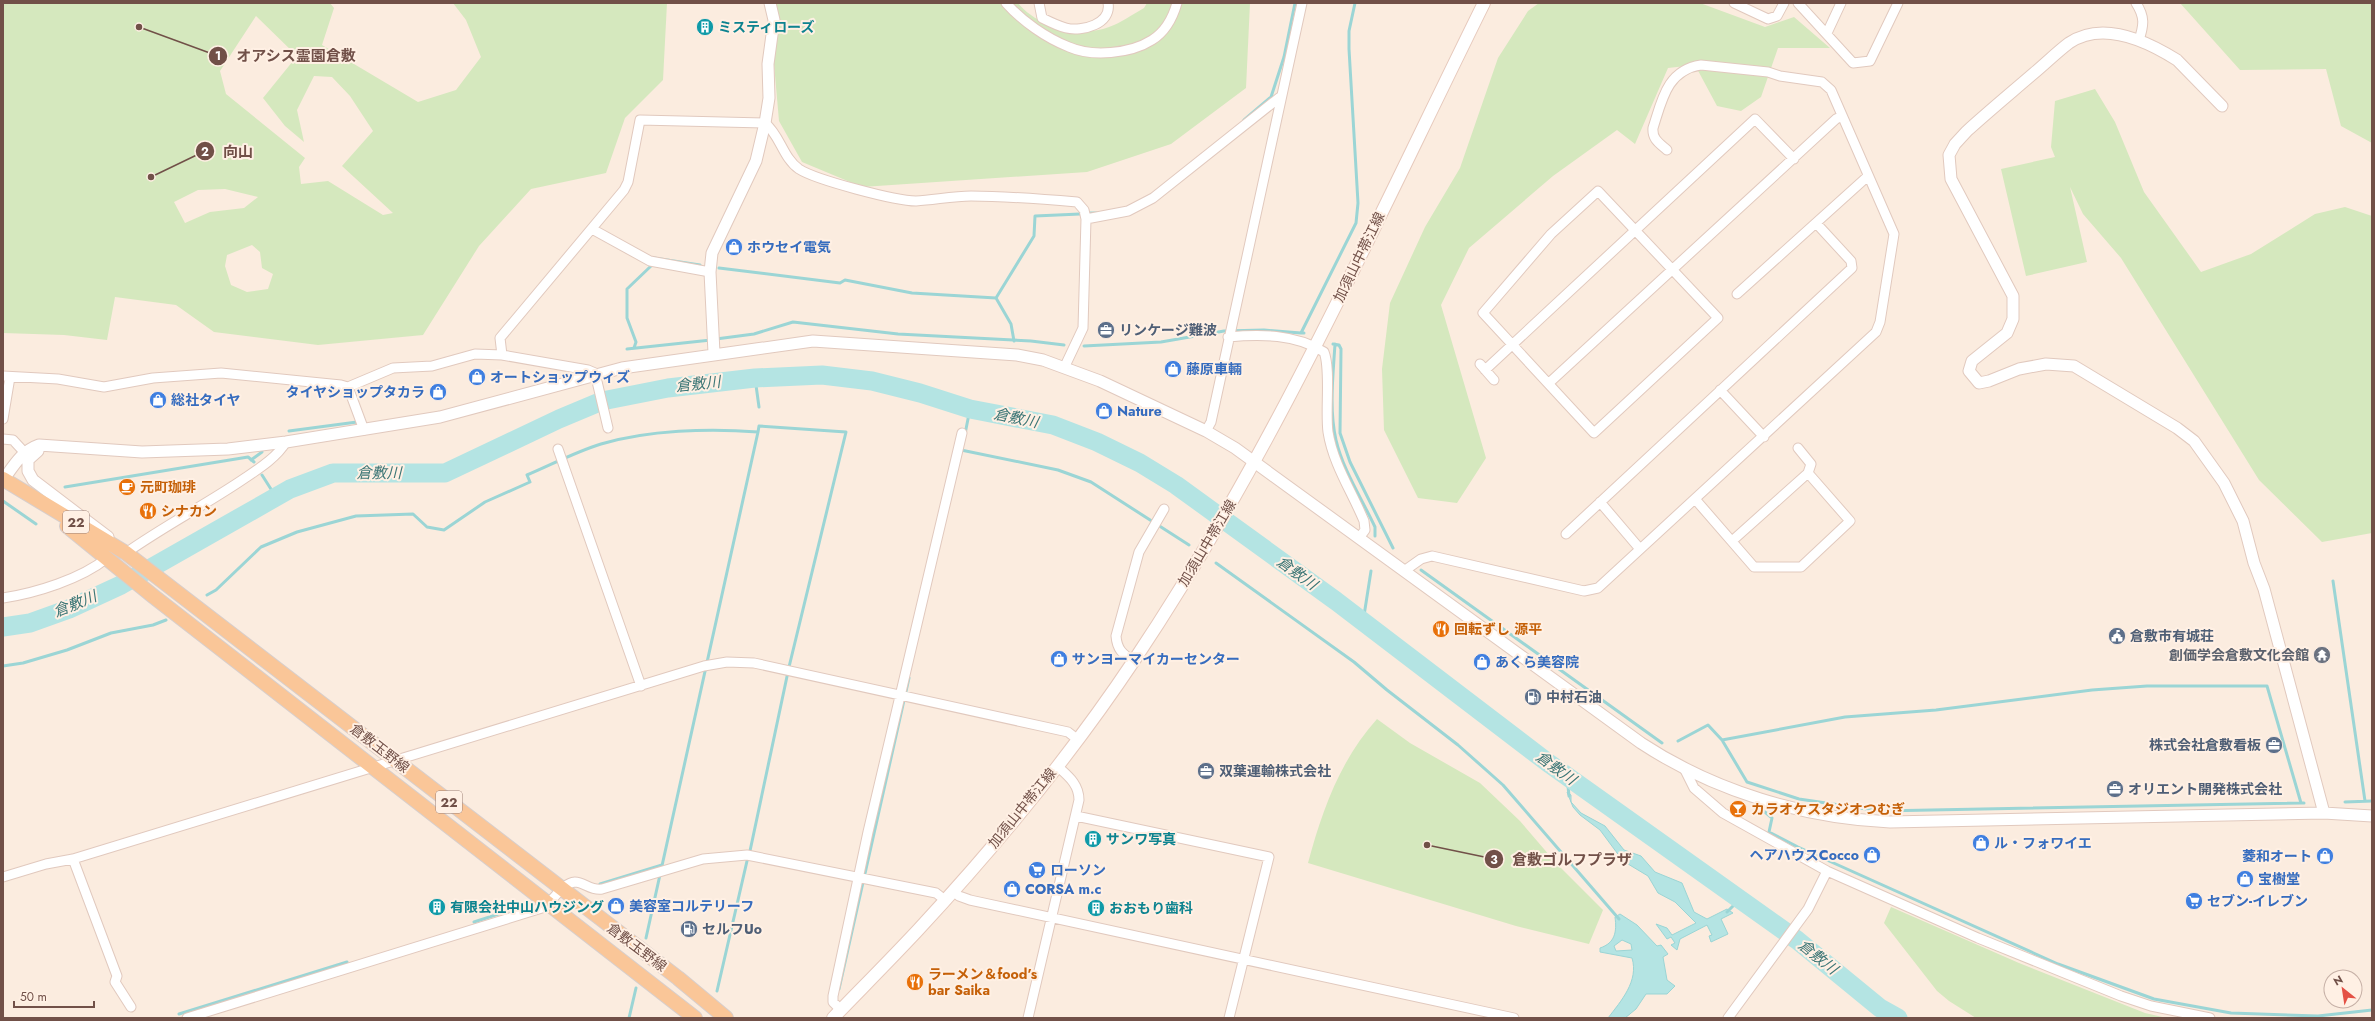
<svg xmlns="http://www.w3.org/2000/svg" width="2375" height="1021" viewBox="0 0 2375 1021" font-family="Jost,'Noto Sans JP',sans-serif">
<style>
.green{fill:#d5e8be;fill-rule:evenodd}
.water{fill:#b4e4e3;stroke:#9bd5d5;fill-rule:evenodd}
.lines{fill:none;stroke-linecap:round;stroke-linejoin:round}
.stream{stroke:#9bd5d5;stroke-width:3}
.river{stroke:#b4e4e3;stroke-width:19}
.minor-casing{stroke:#e1c9be;stroke-width:11}
.tertiary-casing{stroke:#e1c9be;stroke-width:13}
.secondary-casing{stroke:#e6c9bc;stroke-width:14}
.primary-casing{stroke:#d7cecc;stroke-width:16}
.minor{stroke:#fff;stroke-width:9}
.tertiary{stroke:#fff;stroke-width:11}
.secondary{stroke:#fff;stroke-width:12}
.primary{stroke:#fac698;stroke-width:14}
.labels{text-anchor:middle;stroke-width:4;stroke-linejoin:round;paint-order:stroke}
.shield{fill:#fff0e4;stroke:#9c8077;stroke-width:1}
.shield-label{font-size:13px;font-weight:bold;fill:#715048}
.culture-label{font-size:14px;font-weight:bold;fill:#0d838f;stroke:#fff0e4;text-anchor:start}
.shop-label{font-size:14px;font-weight:bold;fill:#366cbe;stroke:#fff0e4;text-anchor:start}
.street-label{font-size:14px;fill:#715048;stroke:#fff0e4}
.service-label{font-size:14px;font-weight:bold;fill:#4e5e75;stroke:#fff0e4;text-anchor:start}
.food-label{font-size:14px;font-weight:bold;fill:#c56008;stroke:#fff0e4;text-anchor:start}
.worship-label{font-size:14px;font-weight:bold;fill:#5b616d;stroke:#fff0e4;text-anchor:end}
.water-label{font-size:15px;font-style:italic;fill:#3c7676;stroke:#fff0e4}
.leader{fill:none;stroke:#715048;stroke-width:1.5}
.callout-dot{fill:#715048;stroke:#fff0e4;stroke-width:1.5}
.mark-label{font-size:12px;text-anchor:middle;font-weight:bold;fill:#fff}
.callout-label{font-size:15px;text-anchor:middle;font-weight:bold;fill:#715048;stroke:#fff0e4;stroke-width:4;stroke-linejoin:round;paint-order:stroke}
</style>
<rect width="100%" height="100%" fill="#fbecdf"/>
<path class="green" d="M3,3H330L334,8L322,45L418,102L456,90L481,57L466,20L453,3H667L663,80L625,118L606,173L531,189L479,246L423,335L318,345L214,332L176,305L115,297L107,340L64,335L3,333ZM256,16L297,56L263,98L285,126L304,142L297,110L314,76L332,77L350,96L373,131L342,166L393,213L383,215L328,181L301,184L299,167L305,158L226,94L220,71ZM225,189L258,197L244,208L210,212L185,223L174,202L198,190ZM252,245L260,252L262,268L273,274L268,289L247,292L231,285L225,266L227,255Z
M764,3H1018C1037,27 1080,38 1109,27C1121,23 1133,14 1144,8L1147,3H1250L1246,88L1171,144L1087,172L862,187L802,162L779,121L770,18Z
M1539,3H1700L1765,27L1794,17L1830,48H1778L1761,97L1741,111L1717,106L1695,65L1668,68L1635,144L1617,130L1553,176L1469,248L1441,305L1486,458L1457,503L1418,498L1384,430L1382,369L1390,303L1425,227L1460,168L1498,58L1528,11Z
M2180,3H2372V143L2341,126L2326,69L2240,70Z
M2095,89L2115,122L2144,192L2201,272L2251,254L2315,214L2345,207L2372,216V533L2322,542L2259,480L2121,258L2083,214L2070,187L2087,262L2026,276L2001,169L2055,157L2051,147L2055,101Z
M1377,719L1410,743L1480,783L1520,821L1556,863L1603,910L1589,944L1516,926L1308,863C1322,811 1340,760 1377,719Z
M1891,907L2019,963L2145,1013L2167,1018H1976L1949,1001L1937,991L1884,923Z"/>
<path class="water" d="M1567,792L1571,795V802L1581,813L1605,826L1624,850L1641,856L1655,872L1682,883L1694,912L1707,919L1727,909L1733,913L1721,919L1728,934L1711,942L1709,936L1712,935L1707,925L1680,939L1677,950L1671,945L1675,943L1671,937L1667,939L1656,924L1667,928L1672,935L1696,923L1675,902L1658,893L1648,876L1623,861L1600,830L1580,815L1573,807Z
M1620,914L1637,925L1657,946L1661,945L1668,954L1663,957L1667,980L1675,986L1667,994H1646L1636,1009L1625,1018H1608C1621,1001 1639,981 1632,958L1600,952V948C1615,943 1617,932 1615,917ZM1622,940L1631,944L1632,950L1616,951L1614,946Z"/>
<g class="lines">
<path class="stream" d="M1244,120L1271,97L1284,57L1295,3
M1090,213H1097
M654,258L700,265
M719,268L840,283L845,280L912,293L996,298L1011,324L1014,341
M996,298L1034,236L1035,216L1080,214
M1304,333H1301L1356,223L1358,203L1349,49V31L1355,3
M716,339L754,334L793,322L898,334L1031,341L1064,345
M1333,344L1339,345L1341,349L1340,433L1350,462L1393,548
M1335,344C1333,376 1329,409 1336,440C1343,470 1362,499 1375,527V536
M1084,346L1161,342L1224,331L1264,330L1301,333
M634,348L636,342L627,318V289L651,266
M627,349L711,340
M755,378L759,407
M289,431L357,422
M965,434L970,409
M961,450L1058,470L1091,482L1189,545
M251,460L262,452
M262,475L276,497
M65,487L248,457L254,462
M3,501L36,524
M1216,563L1354,662L1387,690L1458,745L1503,785L1619,919
M1421,570L1662,743
M2333,581L2365,801
M207,595L216,590L261,547L297,532L356,516L413,514L427,527L444,530L485,502L530,482L527,475C551,465 575,452 601,444C648,430 709,428 758,432L759,426L846,432L789,667L750,851
M1363,622L1371,571
M3,666L23,663L67,650L111,633L153,625L166,620
M1722,740L1845,717L1936,710L2092,690L2147,686H2267L2301,803H2304
M1678,741L1708,725L1722,740L1747,782
M1567,776L1569,796
M1747,782L1799,799L1880,811L2301,803
M2345,802L2372,801
M1759,807L1772,818L1769,832L1798,847L2058,964L2154,999L2231,1013L2318,1016L2372,1010
M600,884L662,865
M1727,912L1740,899
M474,922L529,904
M646,938L758,432
M839,989L909,678
M717,991L747,861
M179,1014L347,962
M629,1018L636,988"/>
<path class="river" d="M3,627L30,623L69,609L121,585L290,489L333,473H445L559,419L602,401L668,388L755,378L822,375L872,381L920,393L970,409L1053,425L1097,442L1140,463L1176,485L1336,601L1547,762L1797,940L1880,1008L1898,1018"/>
<defs>
<path id="minor" d="M1006,3C1022,21 1046,38 1069,47C1092,57 1130,54 1152,40C1165,32 1173,17 1177,3
M1039,3L1042,18C1050,22 1058,26 1066,28C1082,32 1112,24 1108,3
M1734,3L1768,19L1777,16L1784,3
M1798,3L1853,63L1870,61L1898,3
M2136,3C2145,17 2144,25 2139,40
M1827,33L1841,3
M1598,191L1718,318L1594,433L1483,313L1551,234Z
M1086,219L1128,211L1153,198L1280,97
M592,229L650,261L710,272
M1737,294L1868,176
M1228,337C1261,334 1296,334 1324,352C1331,369 1325,411 1328,432C1333,464 1352,492 1364,521L1365,530L1359,538
M502,355L500,338L624,190L628,182L640,120L765,123C780,135 783,158 799,169C816,180 896,201 916,201C934,200 953,196 971,196C1006,196 1042,199 1077,202L1084,210L1086,219L1083,328L1065,366
M1480,364L1494,380
M1485,370L1755,119L1794,159
M3,376L58,379L104,387L153,378L221,373L341,385L348,387L364,430
M1549,383L1836,119L1842,116
M348,387L393,368L432,366L475,354L502,355L588,370L595,373L608,428
M1720,390L1764,437
M3,419L10,377
M1206,431L1211,422L1302,3
M3,439L13,440L25,453
M558,449L641,686
M1695,499L1754,567H1801L1850,521L1808,473
M1600,502L1640,549
M1566,534L1852,268L1851,261L1816,223
M1732,541L1808,473L1811,464L1798,448
M126,553C164,526 207,504 245,478C260,468 277,457 286,442
M1404,571L1421,559L1432,556L1584,591L1598,588L1876,332L1880,322L1894,234L1831,90L1822,82L1780,76L1768,72L1701,65C1667,70 1662,100 1653,128C1652,139 1659,143 1667,150
M3,598C36,593 81,579 107,558
M1134,661C1122,654 1117,649 1116,636L1139,552L1164,509
M1684,768L1694,788L1723,813L1827,871L1978,938L2121,996L2151,1006L2210,1018
M1076,816L1269,857L1229,1018
M73,859L117,976L115,982L131,1007
M3,877L46,864L73,859L704,666L727,662L754,663L1068,732L1077,739
M953,891L959,896L970,900L1514,1018
M841,1010L833,1002V996L868,832L962,433
M187,1018L542,908C553,902 562,883 575,882C584,882 591,891 602,889L703,859L747,855L936,893L945,900
M1028,1018L1079,800C1079,784 1068,776 1057,766
M1728,1018L1808,909L1827,871"/>
<path id="tertiary" d="M2222,106L2177,60C2147,41 2103,20 2069,43C2057,52 2046,63 2034,73C2012,92 1989,111 1967,131L1955,144L1949,155L1951,179L2013,296V319L2007,333L1972,361L1969,371L1979,383L1989,381L2019,369L2046,364L2074,366L2177,428L2194,441L2224,483L2243,521L2254,563L2264,589L2324,813
M714,353L710,272L712,253L756,161L765,123L769,98L768,64L774,20L770,3
M38,451L28,460V471L33,480L108,537
M4,479C14,465 22,451 39,445L142,452L228,449L286,442L440,417L622,368L813,341L1017,355L1043,360L1100,381L1206,431L1235,448L1641,743C1714,791 1803,818 1890,822L2324,813L2372,816"/>
<path id="secondary" d="M833,1018C861,989 890,960 918,930C996,846 1071,755 1135,659C1273,453 1374,225 1484,3"/>
<path id="primary" d="M3,479L126,553L678,978L726,1018
M67,526L153,596L695,1018"/>
</defs>
<use href="#minor" class="minor-casing"/>
<use href="#tertiary" class="tertiary-casing"/>
<use href="#secondary" class="secondary-casing"/>
<use href="#primary" class="primary-casing"/>
<use href="#minor" class="minor"/>
<use href="#tertiary" class="tertiary"/>
<use href="#secondary" class="secondary"/>
<use href="#primary" class="primary"/>
</g>
<defs>
<symbol id="building-disc" viewBox="-11 -11 22 22"><circle r="9.5" fill="#0f9aa8" stroke="#fff0e4"/><path d="M-4-6H4V6H1V3H-1V6H-4ZM-2.5-4.3h1.7v1.8h-1.7ZM.8-4.3h1.7v1.8H.8ZM-2.5-1h1.7V.8h-1.7ZM.8-1h1.7V.8H.8Z" fill="#fff"/></symbol>
<symbol id="shop-disc" viewBox="-11 -11 22 22"><circle r="9.5" fill="#3f7fe0" stroke="#fff0e4"/><path d="M-5-2.5h2.3a2.7 3.5 0 0 1 5.4 0H5L5.5 6h-11ZM-1.5-2.5h3a1.5 2.3 0 0 0-3 0Z" fill="#fff"/></symbol>
<symbol id="office-disc" viewBox="-11 -11 22 22"><circle r="9.5" fill="#5c6f8a" stroke="#fff0e4"/><path d="M-6-3h4V-5.5h4V-3h4V5H-6ZM-1-4.5V-3h2v-1.5ZM-6 0V1H6V0Z" fill="#fff"/></symbol>
<symbol id="cafe-disc" viewBox="-11 -11 22 22"><circle r="9.5" fill="#e8710a" stroke="#fff0e4"/><path d="M-5.5-4.5H6V0H3Q3 3.5 0 3.5H-2.5Q-5.5 3.5-5.5 0ZM3-3.2v2h1.7v-2ZM-6 4.5H4V6H-6Z" fill="#fff"/></symbol>
<symbol id="restaurant-disc" viewBox="-11 -11 22 22"><circle r="9.5" fill="#e8710a" stroke="#fff0e4"/><path d="M-5-6h1v4h1v-4h1v4h1v-4h1v5L-1.5 .5V6h-2V.5L-5-1ZM5-6V6H3V1.5H1.5Q1.5-4 5-6Z" fill="#fff"/></symbol>
<symbol id="civic-disc" viewBox="-11 -11 22 22"><circle r="9.5" fill="#5c6f8a" stroke="#fff0e4"/><path d="M-.6-6.5H3V-4.5H.6V-3L4-1V1h2V6H-6V1h2V-1L-.6-3ZM-1.2 2.5V6h2.4V2.5Z" fill="#fff"/></symbol>
<symbol id="temple-disc" viewBox="-11 -11 22 22"><circle r="9.5" fill="#6b7280" stroke="#fff0e4"/><path d="M0-6L5-2H3V0L6.5 2.5H4V6H1.5V3h-3V6H-4V2.5H-6.5L-3 0V-2H-5Z" fill="#fff"/></symbol>
<symbol id="fuel-disc" viewBox="-11 -11 22 22"><circle r="9.5" fill="#5c6f8a" stroke="#fff0e4"/><path d="M-5.5-6h7V0h2V4h1.3V-2.5L3-4.5l.8-.8L6-3V5H2.5V1h-1V6h-7ZM-4.2-4.7v3.2H.2V-4.7Z" fill="#fff"/></symbol>
<symbol id="bar-disc" viewBox="-11 -11 22 22"><circle r="9.5" fill="#e8710a" stroke="#fff0e4"/><path d="M-6-5H6L.8 .8V4.5H3.5V6h-7V4.5H-.8V.8Z" fill="#fff"/></symbol>
<symbol id="supermarket-disc" viewBox="-11 -11 22 22"><circle r="9.5" fill="#3f7fe0" stroke="#fff0e4"/><path d="M-6-5.5h2.5l.6 2H6L4.5 2H-2.5L-4.4-4H-6ZM-1.5 3.2a1.3 1.3 0 1 0 .1 0ZM3 3.2a1.3 1.3 0 1 0 .1 0Z" fill="#fff"/></symbol>
</defs>
<g fill-rule="evenodd">
<use href="#building-disc" x="695" y="17" width="20" height="20"/>
<use href="#shop-disc" x="724" y="237" width="20" height="20"/>
<use href="#office-disc" x="1096" y="320" width="20" height="20"/>
<use href="#shop-disc" x="1163" y="359" width="20" height="20"/>
<use href="#shop-disc" x="467" y="367" width="20" height="20"/>
<use href="#shop-disc" x="428" y="382" width="20" height="20"/>
<use href="#shop-disc" x="148" y="390" width="20" height="20"/>
<use href="#shop-disc" x="1094" y="401" width="20" height="20"/>
<use href="#cafe-disc" x="117" y="477" width="20" height="20"/>
<use href="#restaurant-disc" x="138" y="501" width="20" height="20"/>
<use href="#restaurant-disc" x="1431" y="619" width="20" height="20"/>
<use href="#civic-disc" x="2107" y="626" width="20" height="20"/>
<use href="#temple-disc" x="2312" y="645" width="20" height="20"/>
<use href="#shop-disc" x="1049" y="649" width="20" height="20"/>
<use href="#shop-disc" x="1472" y="652" width="20" height="20"/>
<use href="#fuel-disc" x="1523" y="687" width="20" height="20"/>
<use href="#office-disc" x="2264" y="735" width="20" height="20"/>
<use href="#office-disc" x="1196" y="761" width="20" height="20"/>
<use href="#office-disc" x="2105" y="779" width="20" height="20"/>
<use href="#bar-disc" x="1728" y="799" width="20" height="20"/>
<use href="#building-disc" x="1083" y="829" width="20" height="20"/>
<use href="#shop-disc" x="1971" y="833" width="20" height="20"/>
<use href="#shop-disc" x="1862" y="845" width="20" height="20"/>
<use href="#shop-disc" x="2315" y="846" width="20" height="20"/>
<use href="#supermarket-disc" x="1027" y="860" width="20" height="20"/>
<use href="#shop-disc" x="2235" y="869" width="20" height="20"/>
<use href="#shop-disc" x="1002" y="879" width="20" height="20"/>
<use href="#supermarket-disc" x="2184" y="891" width="20" height="20"/>
<use href="#shop-disc" x="606" y="896" width="20" height="20"/>
<use href="#building-disc" x="427" y="897" width="20" height="20"/>
<use href="#building-disc" x="1086" y="898" width="20" height="20"/>
<use href="#fuel-disc" x="679" y="919" width="20" height="20"/>
<use href="#restaurant-disc" x="905" y="972" width="20" height="20"/>
</g>
<g class="labels">
<g class="shield">
<rect x="63" y="511" width="26" height="22" rx="3"/>
<rect x="436" y="791" width="26" height="22" rx="3"/>
</g>
<g class="shield-label">
<text x="76" y="527">22</text>
<text x="449" y="807">22</text>
</g>
<g class="culture-label">
<text x="718" y="32">ミスティローズ</text>
<text x="1106" y="844">サンワ写真</text>
<text x="450" y="912">有限会社中山ハウジング</text>
<text x="1109" y="913">おおもり歯科</text>
</g>
<g class="shop-label">
<text x="747" y="252">ホウセイ電気</text>
<text x="1186" y="374">藤原車輛</text>
<text x="490" y="382">オートショップウィズ</text>
<text x="425" y="397" text-anchor="end">タイヤショップタカラ</text>
<text x="171" y="405">総社タイヤ</text>
<text x="1117" y="416">Nature</text>
<text x="1072" y="664">サンヨーマイカーセンター</text>
<text x="1495" y="667">あくら美容院</text>
<text x="1994" y="848">ル・フォワイエ</text>
<text x="1859" y="860" text-anchor="end">ヘアハウスCocco</text>
<text x="2312" y="861" text-anchor="end">菱和オート</text>
<text x="1050" y="875">ローソン</text>
<text x="2258" y="884">宝樹堂</text>
<text x="1025" y="894">CORSA m.c</text>
<text x="2207" y="906">セブン-イレブン</text>
<text x="629" y="911">美容室コルテリーフ</text>
</g>
<g class="street-label">
<text transform="translate(1359 257) rotate(-64)" y="5">加須山中帯江線</text>
<text transform="translate(1207 543) rotate(-59)" y="5">加須山中帯江線</text>
<text transform="translate(380 748) rotate(38)" y="5">倉敷玉野線</text>
<text transform="translate(1022 808) rotate(-51)" y="5">加須山中帯江線</text>
<text transform="translate(637 947) rotate(37)" y="5">倉敷玉野線</text>
</g>
<g class="service-label">
<text x="1119" y="335">リンケージ難波</text>
<text x="2130" y="641">倉敷市有城荘</text>
<text x="1546" y="702">中村石油</text>
<text x="2261" y="750" text-anchor="end">株式会社倉敷看板</text>
<text x="1219" y="776">双葉運輸株式会社</text>
<text x="2128" y="794">オリエント開発株式会社</text>
<text x="702" y="934">セルフUo</text>
</g>
<g class="food-label">
<text x="140" y="492">元町珈琲</text>
<text x="161" y="516">シナカン</text>
<text x="1454" y="634">回転ずし 源平</text>
<text x="1751" y="814">カラオケスタジオつむぎ</text>
<text x="928" y="979">ラーメン＆food’s<tspan x="928" dy="16">bar Saika</tspan></text>
</g>
<g class="worship-label">
<text x="2309" y="660">創価学会倉敷文化会館</text>
</g>
<g class="water-label">
<text transform="translate(698 384) rotate(-6)" y="5">倉敷川</text>
<text transform="translate(1016 418) rotate(12)" y="5">倉敷川</text>
<text x="379" y="478">倉敷川</text>
<text transform="translate(1297 573) rotate(36)" y="5">倉敷川</text>
<text transform="translate(75 604) rotate(-22)" y="5">倉敷川</text>
<text transform="translate(1556 768) rotate(36)" y="5">倉敷川</text>
<text transform="translate(1818 957) rotate(39)" y="5">倉敷川</text>
</g>
</g>
<path class="leader" d="M139 27L218 56M151 177L205 151M1427 845L1494 859"/>
<g class="callout-dot">
<circle cx="139" cy="27" r="4"/>
<circle cx="151" cy="177" r="4"/>
<circle cx="1427" cy="845" r="4"/>
<circle cx="218" cy="56" r="10"/>
<circle cx="205" cy="151" r="10"/>
<circle cx="1494" cy="859" r="10"/>
</g>
<g class="mark-label">
<text x="218" y="60">1</text>
<text x="205" y="156">2</text>
<text x="1494" y="864">3</text>
</g>
<g class="callout-label">
<text x="296" y="61">オアシス霊園倉敷</text>
<text x="238" y="157">向山</text>
<text x="1572" y="865">倉敷ゴルフプラザ</text>
</g>
<rect width="2375" height="1021" fill="none" stroke="#715048" stroke-width="8"/>
<g transform="translate(2343 989) rotate(330)"><circle r="19" fill="#fff0e4" stroke="#c6b0a6"/>
<path d="M0-3L7 15L0 10L-7 15Z" fill="#e45145"/>
<text y="-6" font-size="11" font-weight="bold" text-anchor="middle" fill="#715048">N</text>
</g>
<path d="M14 1001v6h80v-6" fill="none" stroke="#715048" stroke-width="2"/>
<text x="20" y="1001" font-size="12" fill="#715048" stroke="#fff0e4" stroke-width="3" paint-order="stroke">50 m</text>
</svg>
